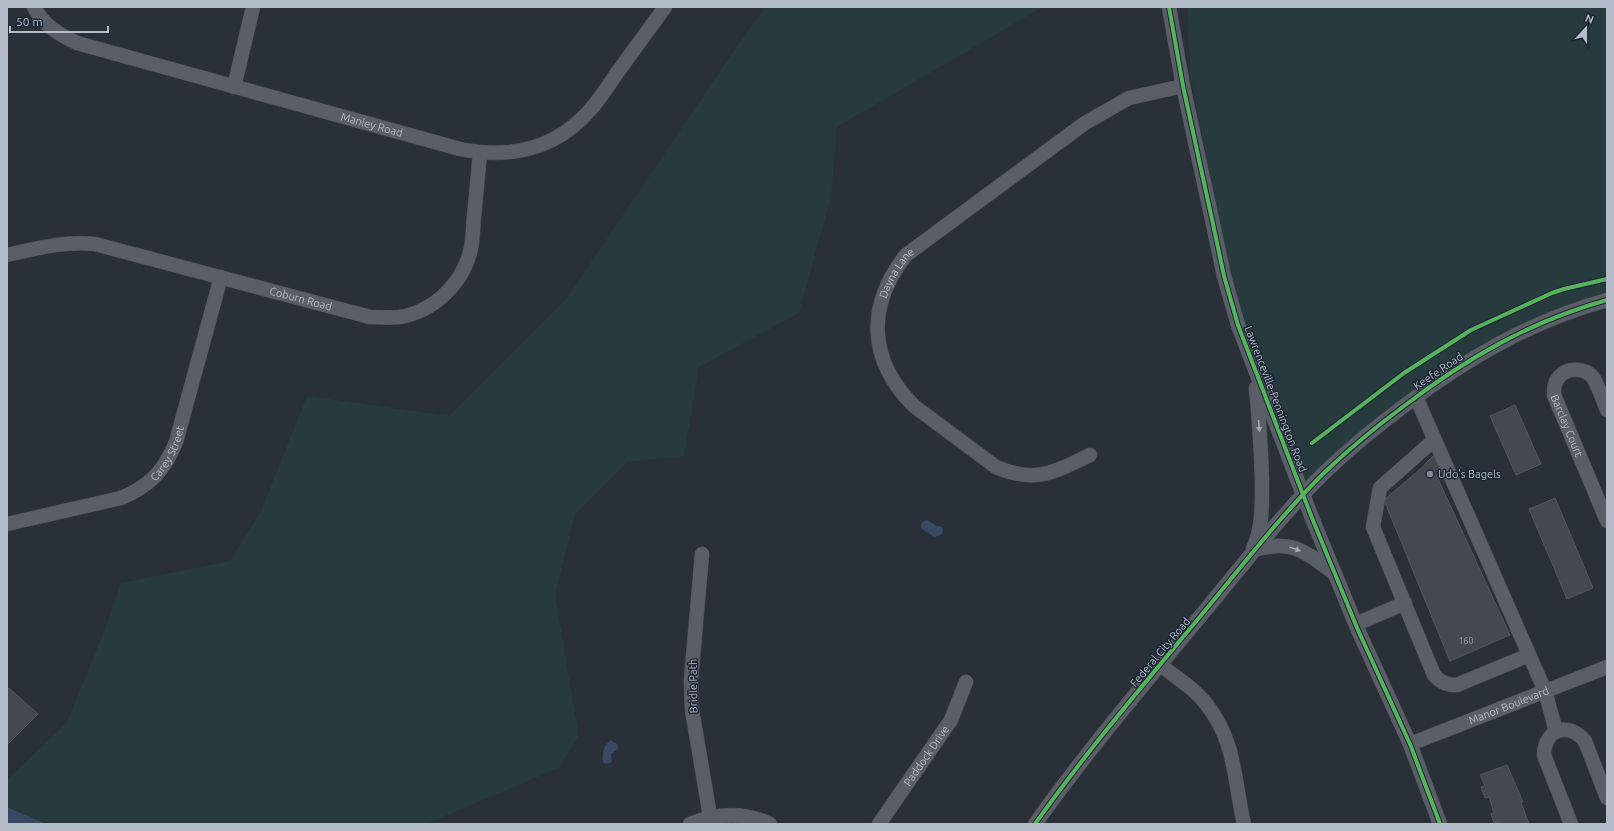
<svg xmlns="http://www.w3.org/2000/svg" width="1614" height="831" viewBox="0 0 1614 831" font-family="Ubuntu,sans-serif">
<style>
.green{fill:#273a3e}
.water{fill:#384963}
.building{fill:#444950;stroke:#52575f}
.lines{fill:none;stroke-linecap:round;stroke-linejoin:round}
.minor-casing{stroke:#484c53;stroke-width:15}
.minor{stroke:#5a5e66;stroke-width:14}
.cycleway-casing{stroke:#1d2633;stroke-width:6}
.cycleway{stroke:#56b35d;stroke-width:4}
.oneway{fill:#a2a9b5}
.poi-dot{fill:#848b96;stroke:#1d2633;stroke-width:1.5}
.labels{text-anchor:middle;stroke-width:3;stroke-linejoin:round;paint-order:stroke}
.number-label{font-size:9px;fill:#989fab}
.street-label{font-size:11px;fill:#b4bcc9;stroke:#1d2633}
.poi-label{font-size:11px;fill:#b4bcc9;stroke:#1d2633;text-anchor:start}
</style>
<rect width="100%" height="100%" fill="#2a3038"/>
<path class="green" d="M766,7H1043L837,127L831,197L799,313L699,367L684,456L627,462L575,514L555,595L579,736L559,768L426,824H46L7,807V780L67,722L106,627L121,583L230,561L261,511L307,396L449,416L567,298L739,43Z
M1187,7H1607V296L1500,338L1305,486L1241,314L1228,268L1190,74Z"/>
<path class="water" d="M927,520L937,526H939L943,528V531L941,535L934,537L921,528V524L924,521Z
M611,740L618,745V749L611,754L612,762L606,764L603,762C602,759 603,748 606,745C607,743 609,742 611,740Z
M7,807L46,824H7Z"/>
<path class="building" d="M1515,405L1541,464L1516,475L1490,416Z
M1434,455L1440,469L1434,470L1510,635L1450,661L1384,500L1425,465V464Z
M1555,498L1593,588L1567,599L1529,509Z
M9,688L38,714L7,745V690Z
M1507,765L1523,802H1521L1529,824H1499L1498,822L1494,823L1491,814L1494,813L1489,797L1485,798L1481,787L1485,786L1480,775Z"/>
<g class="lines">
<defs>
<g id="minor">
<path id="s1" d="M34,7C43,25 60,35 77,43L460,149C510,159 555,150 590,110C600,99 608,86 617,73C633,51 649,29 665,7"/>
<path d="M1169,7L1183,86L1213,224L1224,276L1238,325L1312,518L1358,630L1410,744L1440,824"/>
<path d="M234,87L253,7"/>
<path id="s2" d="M7,255C38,248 63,241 95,244L370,317C380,317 390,318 400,317C435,311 464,282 471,248C473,238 473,227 474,217C476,196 478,174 480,153"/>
<path d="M1416,397L1545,691L1556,731"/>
<path id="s3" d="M1607,410C1603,400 1599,388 1594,379C1586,367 1567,367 1559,377C1554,383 1554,389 1554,395L1607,521"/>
<path d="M1434,440L1380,488L1373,527L1434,675C1441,683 1447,685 1457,685L1529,655"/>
<path id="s4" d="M1090,455C1054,472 1036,484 996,467L914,406C868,360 866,306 906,255L1085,123L1129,98L1183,86"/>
<path id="s5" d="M7,524L121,498C150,486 164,471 176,442L221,277"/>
<path d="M1253,549C1263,527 1262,504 1262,480C1261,449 1259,418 1256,388"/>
<path d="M1257,549C1294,540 1306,552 1334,573"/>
<path d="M702,554L691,680L692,710L710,816"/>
<path d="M1356,624L1405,603"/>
<path d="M1160,665C1176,677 1195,689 1207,705C1236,742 1234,781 1244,824"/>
<path id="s6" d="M1410,744L1607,667"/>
<path d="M690,824C717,813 743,811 770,824"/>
<path id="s7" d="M879,824L951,720L966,682"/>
<path d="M1035,824C1084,755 1139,690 1193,625C1236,574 1277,519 1325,472C1350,448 1377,426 1404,406C1467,358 1531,321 1607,300"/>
<path d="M1571,824L1544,755C1545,729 1568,721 1585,741L1607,798"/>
</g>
</defs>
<use href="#minor" class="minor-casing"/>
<use href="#minor" class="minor"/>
<defs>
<path id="cycleway" d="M1169,7L1183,86L1213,224L1224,276L1238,325L1312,518L1358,630L1410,744L1440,824
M1312,443L1404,373L1471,330L1552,293L1564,289L1607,279
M1035,824C1084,755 1139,690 1193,625C1236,574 1277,519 1325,472C1350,448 1377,426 1404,406C1467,358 1531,321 1607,300"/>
</defs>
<use href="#cycleway" class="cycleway-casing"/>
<use href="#cycleway" class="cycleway"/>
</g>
<defs><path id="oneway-solid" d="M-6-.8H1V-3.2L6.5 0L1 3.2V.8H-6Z"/></defs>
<g class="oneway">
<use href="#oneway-solid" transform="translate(1259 426) rotate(86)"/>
<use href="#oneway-solid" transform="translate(1295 549) rotate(20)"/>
</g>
<circle class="poi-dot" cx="1430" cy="474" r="4"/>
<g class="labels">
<g class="number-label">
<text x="1466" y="644">160</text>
</g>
<g class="street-label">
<text dy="4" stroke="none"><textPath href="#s1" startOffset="363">Manley Road</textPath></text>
<text dy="4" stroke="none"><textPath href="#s4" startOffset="349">Dayna Lane</textPath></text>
<text dy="4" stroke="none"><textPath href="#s2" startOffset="302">Coburn Road</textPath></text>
<text transform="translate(1438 371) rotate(-34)" y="4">Keefe Road</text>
<text transform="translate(1276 399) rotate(69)" y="4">Lawrenceville-Pennington Road</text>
<text dy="4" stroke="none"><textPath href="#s3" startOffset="126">Barclay Court</textPath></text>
<text dy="4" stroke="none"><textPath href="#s5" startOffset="184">Carey Street</textPath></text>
<text transform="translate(1160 652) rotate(-50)" y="4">Federal City Road</text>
<text transform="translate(693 686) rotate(-91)" y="4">Bridle Path</text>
<text dy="4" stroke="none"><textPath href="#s6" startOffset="106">Manor Boulevard</textPath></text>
<text dy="4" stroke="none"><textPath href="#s7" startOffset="83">Paddock Drive</textPath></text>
</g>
<g class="poi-label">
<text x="1438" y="478">Udo's Bagels</text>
</g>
</g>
<rect width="1614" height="831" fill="none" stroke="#b4bcc9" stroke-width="16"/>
<g transform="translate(1586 28) rotate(21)" stroke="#1d2633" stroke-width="3" paint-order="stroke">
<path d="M0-3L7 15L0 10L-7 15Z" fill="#b4bcc9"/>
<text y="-6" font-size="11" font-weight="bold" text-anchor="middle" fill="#b4bcc9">N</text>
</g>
<path d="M10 26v6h98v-6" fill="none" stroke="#b4bcc9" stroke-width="2"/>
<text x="16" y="26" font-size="12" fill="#b4bcc9" stroke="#1d2633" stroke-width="3" paint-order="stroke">50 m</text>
</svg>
